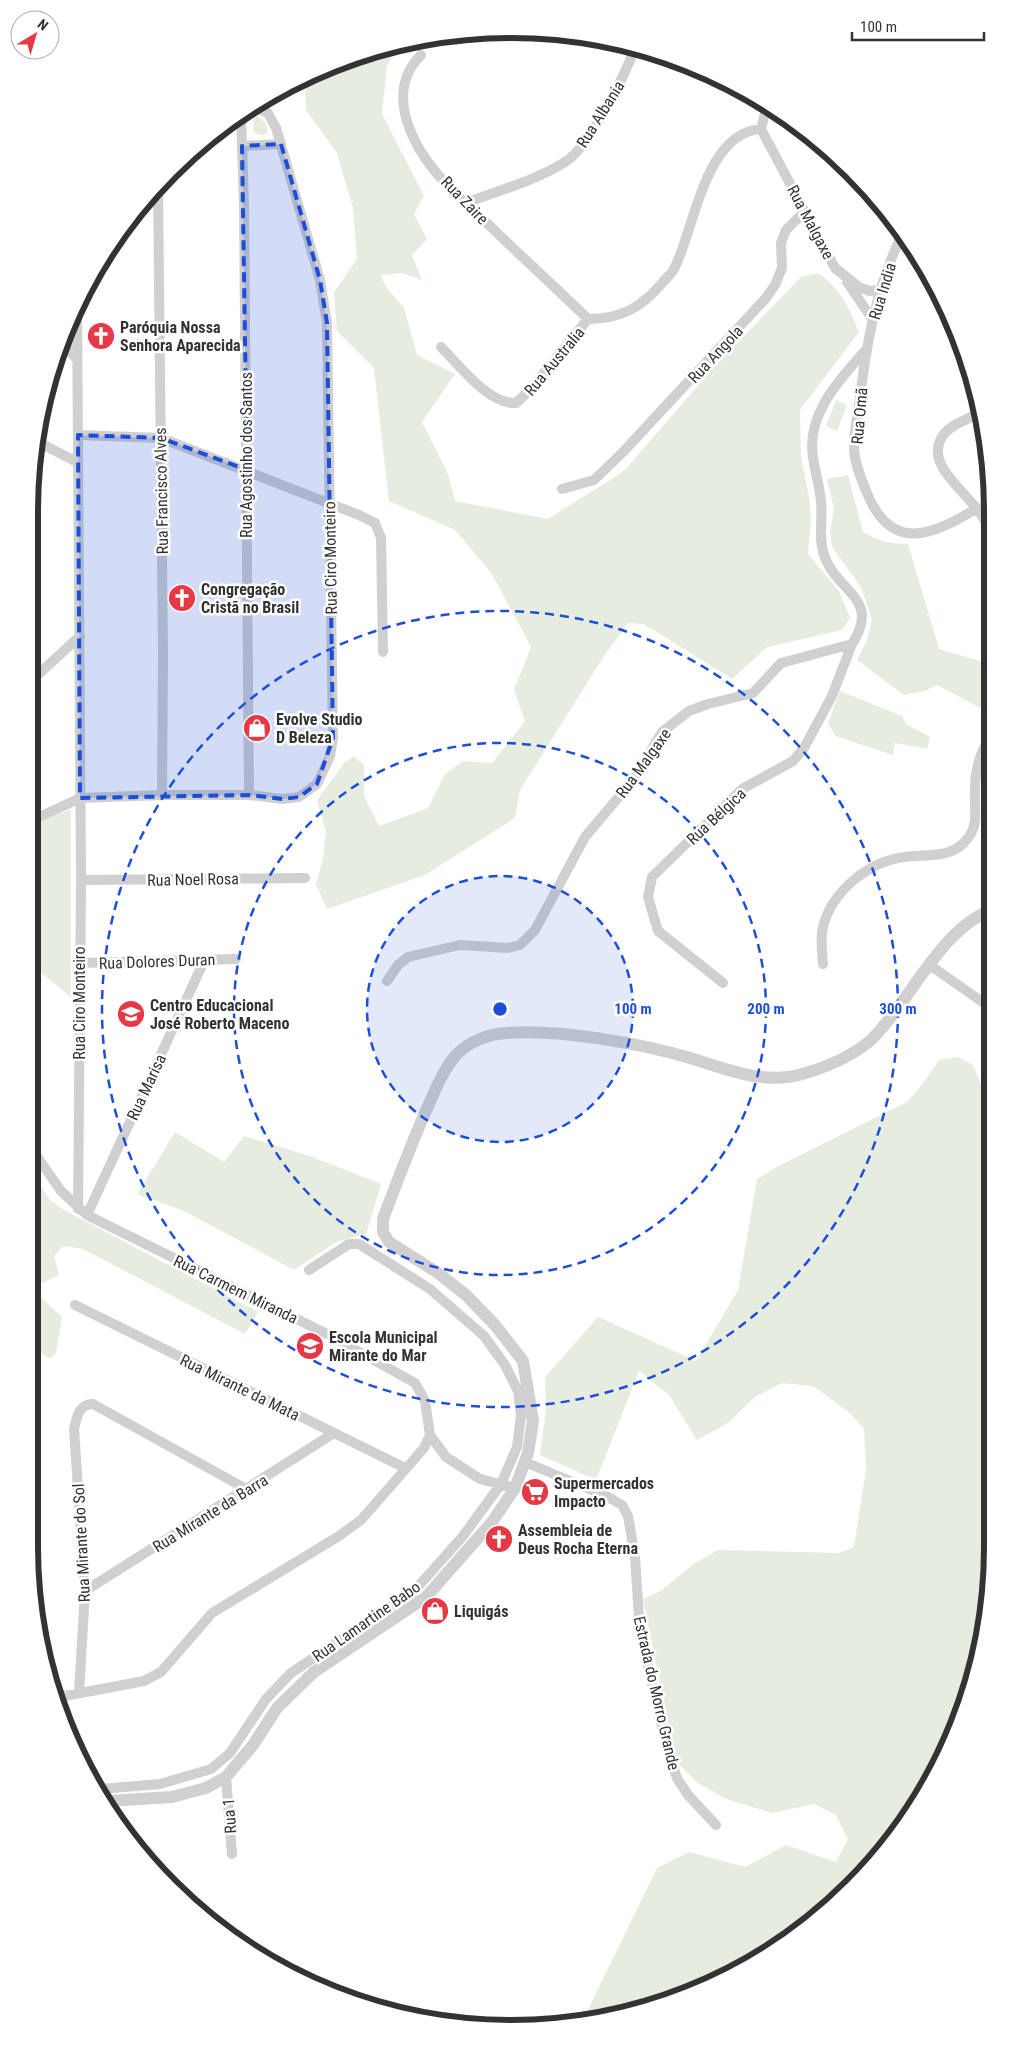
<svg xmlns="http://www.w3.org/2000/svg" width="1022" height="2057" viewBox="0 0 1022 2057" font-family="'Roboto Condensed',sans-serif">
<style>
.green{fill:#e6ecdf}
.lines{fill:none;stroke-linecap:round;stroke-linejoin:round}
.minor{stroke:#d0d0d0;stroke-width:10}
.tertiary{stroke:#d0d0d0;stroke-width:12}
.marked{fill:#1d4ed8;fill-opacity:0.2;stroke:#1d4ed8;stroke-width:4;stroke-dasharray:10 6;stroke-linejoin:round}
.ring{fill:none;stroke:#1d4ed8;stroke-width:2.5;stroke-dasharray:9 6}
.labels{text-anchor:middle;stroke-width:5;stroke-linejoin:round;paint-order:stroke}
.street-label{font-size:16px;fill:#333;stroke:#fff}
.poi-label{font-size:16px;font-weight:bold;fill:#333;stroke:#fff;text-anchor:start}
.rim{fill:none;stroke:#333;stroke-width:6}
.centre{fill:#1d4ed8;stroke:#fff;stroke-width:2.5}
.ring-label{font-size:15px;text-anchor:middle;font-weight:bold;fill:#1d4ed8;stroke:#fff;stroke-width:5;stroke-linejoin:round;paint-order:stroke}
</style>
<rect width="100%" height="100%" fill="#fff"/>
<path class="green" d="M399,44L387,66L382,114L424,196L414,214L427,239L412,255L422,280L402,273L381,275L386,287L404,308L417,355L455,374L422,422L448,474L455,501L548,519L624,471L715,366L801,277L818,273C842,290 848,306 859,332L800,410L801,458L809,497L811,518L808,554L839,591L850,618L842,630L767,647L732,679L644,624L628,623L604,656L520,790L515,818L425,875L327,909L316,884L323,859L326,832L317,800L344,763L354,756L364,765V796L379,826L428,808L445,774L463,761L492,763L525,721L514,690L531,647L492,574L455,530L389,501L374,368L337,331L334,292L357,259L353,208L337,153L306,110L305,78L356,54Z
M256,115L265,122L268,133L263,135L254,133L253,117Z
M836,400L847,405L837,431L826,426Z
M848,475L863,532C878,541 891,544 908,544L939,649L990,664V710L986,711L937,685L925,691L904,695L857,660L867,640L872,620L861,587L832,547L830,531L834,509L827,479Z
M840,691L902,716L906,724L930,737L927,749L895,743L893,755L835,736L828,723Z
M71,809V997L29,963V827Z
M958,1057L973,1065L987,1099L991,1104L992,1577L977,1671L944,1759L852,1887L724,1979L582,2022L657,1868L689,1852L745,1867L786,1845L836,1862L848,1839L836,1815L814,1804L772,1813L726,1799L698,1783L676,1761L643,1599L661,1591L692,1565L718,1550L839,1553L854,1547L866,1469L864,1429L850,1413L813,1386L782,1383L755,1397L728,1423L697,1440L669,1395L639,1371L596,1480L540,1455L546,1409L545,1377L598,1317L696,1361L738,1290L757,1179L778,1166L907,1102L924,1082L939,1060Z
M175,1132L224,1162L244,1136L310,1156L381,1184L366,1234L336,1242L294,1270L184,1211L137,1194Z
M29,1170L51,1201L64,1210L258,1312L245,1334L83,1249L63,1246L54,1256L59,1275L31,1288L62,1317L56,1353L50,1359L29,1344Z
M249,1946L278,1961L292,1973L244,1947Z"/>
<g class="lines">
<path class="minor" d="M421,55C397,79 400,110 414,139C430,173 464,202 491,227C523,258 556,288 588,319
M241,114L244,205L249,795
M761,129L835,268L859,287L869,291L881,290
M761,129L767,105
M242,146L281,144
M158,186L163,652L162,795
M466,203C497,191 537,180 565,162C590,147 626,73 636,45
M903,233C877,284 867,341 860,397C858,413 854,430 854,446C854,462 861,479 867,493C891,553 933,536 977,508
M847,282L873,320
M77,302L81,880L78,1209
M62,341L77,360
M441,347C459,365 489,405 516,403L530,390L588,319C622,319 642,307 663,282C667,277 673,273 675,267C695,226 705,133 761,129
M979,412C969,420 952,423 944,434C919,467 977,496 987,526C993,544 987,565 990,583
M78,435L161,438L359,515L375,523L381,538L383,652
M36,441L77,462
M562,489L594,480L623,452L766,298L775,285L782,268L781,243L786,230L805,211
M30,682L80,636
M29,822L80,798L162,795H249L283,799L299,797L317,784L330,756L333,738L327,323L320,280L276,128L268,113L253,106
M81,880L305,878
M79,963L236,959
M823,964C822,951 820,939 823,927C832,891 869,861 905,857C928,854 953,859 968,838C979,824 974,807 975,791C975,772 980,752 990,737
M931,966L991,1008
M387,981L398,965L408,957L460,945L508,948L520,945L535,930L585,837L633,780L662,732L689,711L708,704L753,693L781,663L852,644C882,598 836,592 824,555C818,538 823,521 821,502C820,487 815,473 813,457C806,415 839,380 865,351
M723,983L658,931L648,897L652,877L742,789L793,761L804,748L832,696L852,644
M29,1145L61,1191L87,1215L329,1335L415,1383L425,1401L430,1435L446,1457L480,1479L515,1488
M87,1215L205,959
M75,1305L405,1468
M525,1462L608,1497L622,1505L628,1516L635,1557L640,1632L667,1749L677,1778L688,1795L716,1825
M85,1591L334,1433
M79,1693L85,1591L74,1429C77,1416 79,1404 93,1404L248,1490
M54,1698L144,1681L161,1672L212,1613L339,1536L361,1520L424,1448L430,1435
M226,1777L232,1854
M101,1789L160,1784L211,1769L230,1753L266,1699L291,1673L415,1590L463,1536L501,1484L517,1447L521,1416L518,1391L505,1365L484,1336L430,1289L359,1244H349L309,1270"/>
<path class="tertiary" d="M108,1801L172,1797L206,1788L226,1777L253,1745L277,1708L314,1672L426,1597L492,1522L515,1488L528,1453L533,1421L523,1361L495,1325L466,1295L438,1273L389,1242L383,1232V1219C398,1180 412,1141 429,1104C436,1088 444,1069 456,1055C468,1042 488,1034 506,1033C558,1029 640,1043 690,1058C730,1070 765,1086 806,1073C829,1066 856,1054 873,1038C909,1002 942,928 990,911"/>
</g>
<path class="marked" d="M281,144L320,280L327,323L333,738L317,784L299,797L283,799L249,795L80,798L78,435L161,438L247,470L242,146Z"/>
<circle cx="500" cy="1009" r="133" fill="#1d4ed8" fill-opacity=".12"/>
<g class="ring">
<circle cx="500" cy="1009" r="133"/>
<circle cx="500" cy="1009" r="266"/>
<circle cx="500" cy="1009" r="398"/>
</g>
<defs>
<symbol id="church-disc" viewBox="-11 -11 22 22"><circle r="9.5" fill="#e63946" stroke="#fff"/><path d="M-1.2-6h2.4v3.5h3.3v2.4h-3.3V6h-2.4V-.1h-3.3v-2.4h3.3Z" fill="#fff"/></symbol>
<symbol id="shop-disc" viewBox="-11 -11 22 22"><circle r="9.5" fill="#e63946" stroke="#fff"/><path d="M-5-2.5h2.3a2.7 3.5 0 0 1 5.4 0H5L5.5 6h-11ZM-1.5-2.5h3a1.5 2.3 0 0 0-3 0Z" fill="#fff"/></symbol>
<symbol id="school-disc" viewBox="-11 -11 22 22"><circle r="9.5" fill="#e63946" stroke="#fff"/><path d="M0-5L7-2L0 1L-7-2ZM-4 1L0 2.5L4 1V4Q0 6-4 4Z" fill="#fff"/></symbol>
<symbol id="supermarket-disc" viewBox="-11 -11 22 22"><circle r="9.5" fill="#e63946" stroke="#fff"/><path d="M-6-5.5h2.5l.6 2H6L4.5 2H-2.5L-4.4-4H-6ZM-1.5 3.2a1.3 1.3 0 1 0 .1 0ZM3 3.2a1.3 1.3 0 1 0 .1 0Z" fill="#fff"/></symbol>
</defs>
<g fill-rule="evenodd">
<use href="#church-disc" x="85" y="320" width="32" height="32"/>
<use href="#church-disc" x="166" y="582" width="32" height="32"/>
<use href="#shop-disc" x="241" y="712" width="32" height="32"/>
<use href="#school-disc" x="115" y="998" width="32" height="32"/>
<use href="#school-disc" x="294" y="1330" width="32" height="32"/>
<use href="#supermarket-disc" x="519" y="1476" width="32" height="32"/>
<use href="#church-disc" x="483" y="1523" width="32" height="32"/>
<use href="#shop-disc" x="419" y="1595" width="32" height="32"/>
</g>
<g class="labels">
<g class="street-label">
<text transform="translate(600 114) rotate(-58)" y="6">Rua Albania</text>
<text transform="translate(465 200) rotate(46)" y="6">Rua Zaire</text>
<text transform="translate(811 222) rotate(62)" y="6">Rua Malgaxe</text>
<text transform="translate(882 291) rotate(-73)" y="6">Rua India</text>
<text transform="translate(715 354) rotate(-47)" y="6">Rua Angola</text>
<text transform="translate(554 361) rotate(-50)" y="6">Rua Australia</text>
<text transform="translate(859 416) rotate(-85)" y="6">Rua Omã</text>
<text transform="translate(246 455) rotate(-90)" y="6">Rua Agostinho dos Santos</text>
<text transform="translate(161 491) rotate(-91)" y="6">Rua Francisco Alves</text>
<text transform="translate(330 558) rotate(-91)" y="6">Rua Ciro Monteiro</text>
<text transform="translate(643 763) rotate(-54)" y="6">Rua Malgaxe</text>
<text transform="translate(716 816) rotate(-43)" y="6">Rua Bélgica</text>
<text transform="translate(193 879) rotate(-1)" y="6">Rua Noel Rosa</text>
<text transform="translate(157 961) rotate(-2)" y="6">Rua Dolores Duran</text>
<text transform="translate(79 1003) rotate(-90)" y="6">Rua Ciro Monteiro</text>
<text transform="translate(146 1087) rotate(-65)" y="6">Rua Marisa</text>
<text transform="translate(236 1289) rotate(26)" y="6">Rua Carmem Miranda</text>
<text transform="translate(240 1387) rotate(26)" y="6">Rua Mirante da Mata</text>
<text transform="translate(210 1513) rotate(-32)" y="6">Rua Mirante da Barra</text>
<text transform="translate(81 1543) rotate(-93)" y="6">Rua Mirante do Sol</text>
<text transform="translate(366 1621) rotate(-35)" y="6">Rua Lamartine Babo</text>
<text transform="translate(657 1693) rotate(77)" y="6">Estrada do Morro Grande</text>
<text transform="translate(229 1816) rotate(-94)" y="6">Rua 1</text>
</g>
<g class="poi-label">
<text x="120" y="333">Paróquia Nossa<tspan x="120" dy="18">Senhora Aparecida</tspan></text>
<text x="201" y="595">Congregação<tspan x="201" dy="18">Cristã no Brasil</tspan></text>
<text x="276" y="725">Evolve Studio<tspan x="276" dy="18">D Beleza</tspan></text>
<text x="150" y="1011">Centro Educacional<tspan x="150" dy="18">José Roberto Maceno</tspan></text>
<text x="329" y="1343">Escola Municipal<tspan x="329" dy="18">Mirante do Mar</tspan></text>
<text x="554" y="1489">Supermercados<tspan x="554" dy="18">Impacto</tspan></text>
<text x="518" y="1536">Assembleia de<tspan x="518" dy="18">Deus Rocha Eterna</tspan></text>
<text x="454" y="1617">Liquigás</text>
</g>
</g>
<path d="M0 0H1022V2057H0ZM511 38H511A473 473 0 0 1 984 511V1547A473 473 0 0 1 511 2020H511A473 473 0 0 1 38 1547V511A473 473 0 0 1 511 38Z" fill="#fff" fill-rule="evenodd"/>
<path class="rim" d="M511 38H511A473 473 0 0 1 984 511V1547A473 473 0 0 1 511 2020H511A473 473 0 0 1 38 1547V511A473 473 0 0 1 511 38Z"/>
<circle cx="500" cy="1009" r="8" class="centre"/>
<g class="ring-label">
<text x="633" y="1014">100 m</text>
<text x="766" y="1014">200 m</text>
<text x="898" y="1014">300 m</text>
</g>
<g transform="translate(35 35) rotate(38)"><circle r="24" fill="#ffffff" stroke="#adadad"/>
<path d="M0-4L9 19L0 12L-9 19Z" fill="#e63946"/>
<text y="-8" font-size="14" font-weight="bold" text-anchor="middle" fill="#333333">N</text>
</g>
<path d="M852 32v8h132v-8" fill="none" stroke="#333333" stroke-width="2.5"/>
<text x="860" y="32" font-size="15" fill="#333333" stroke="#ffffff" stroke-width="4" paint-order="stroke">100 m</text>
</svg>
